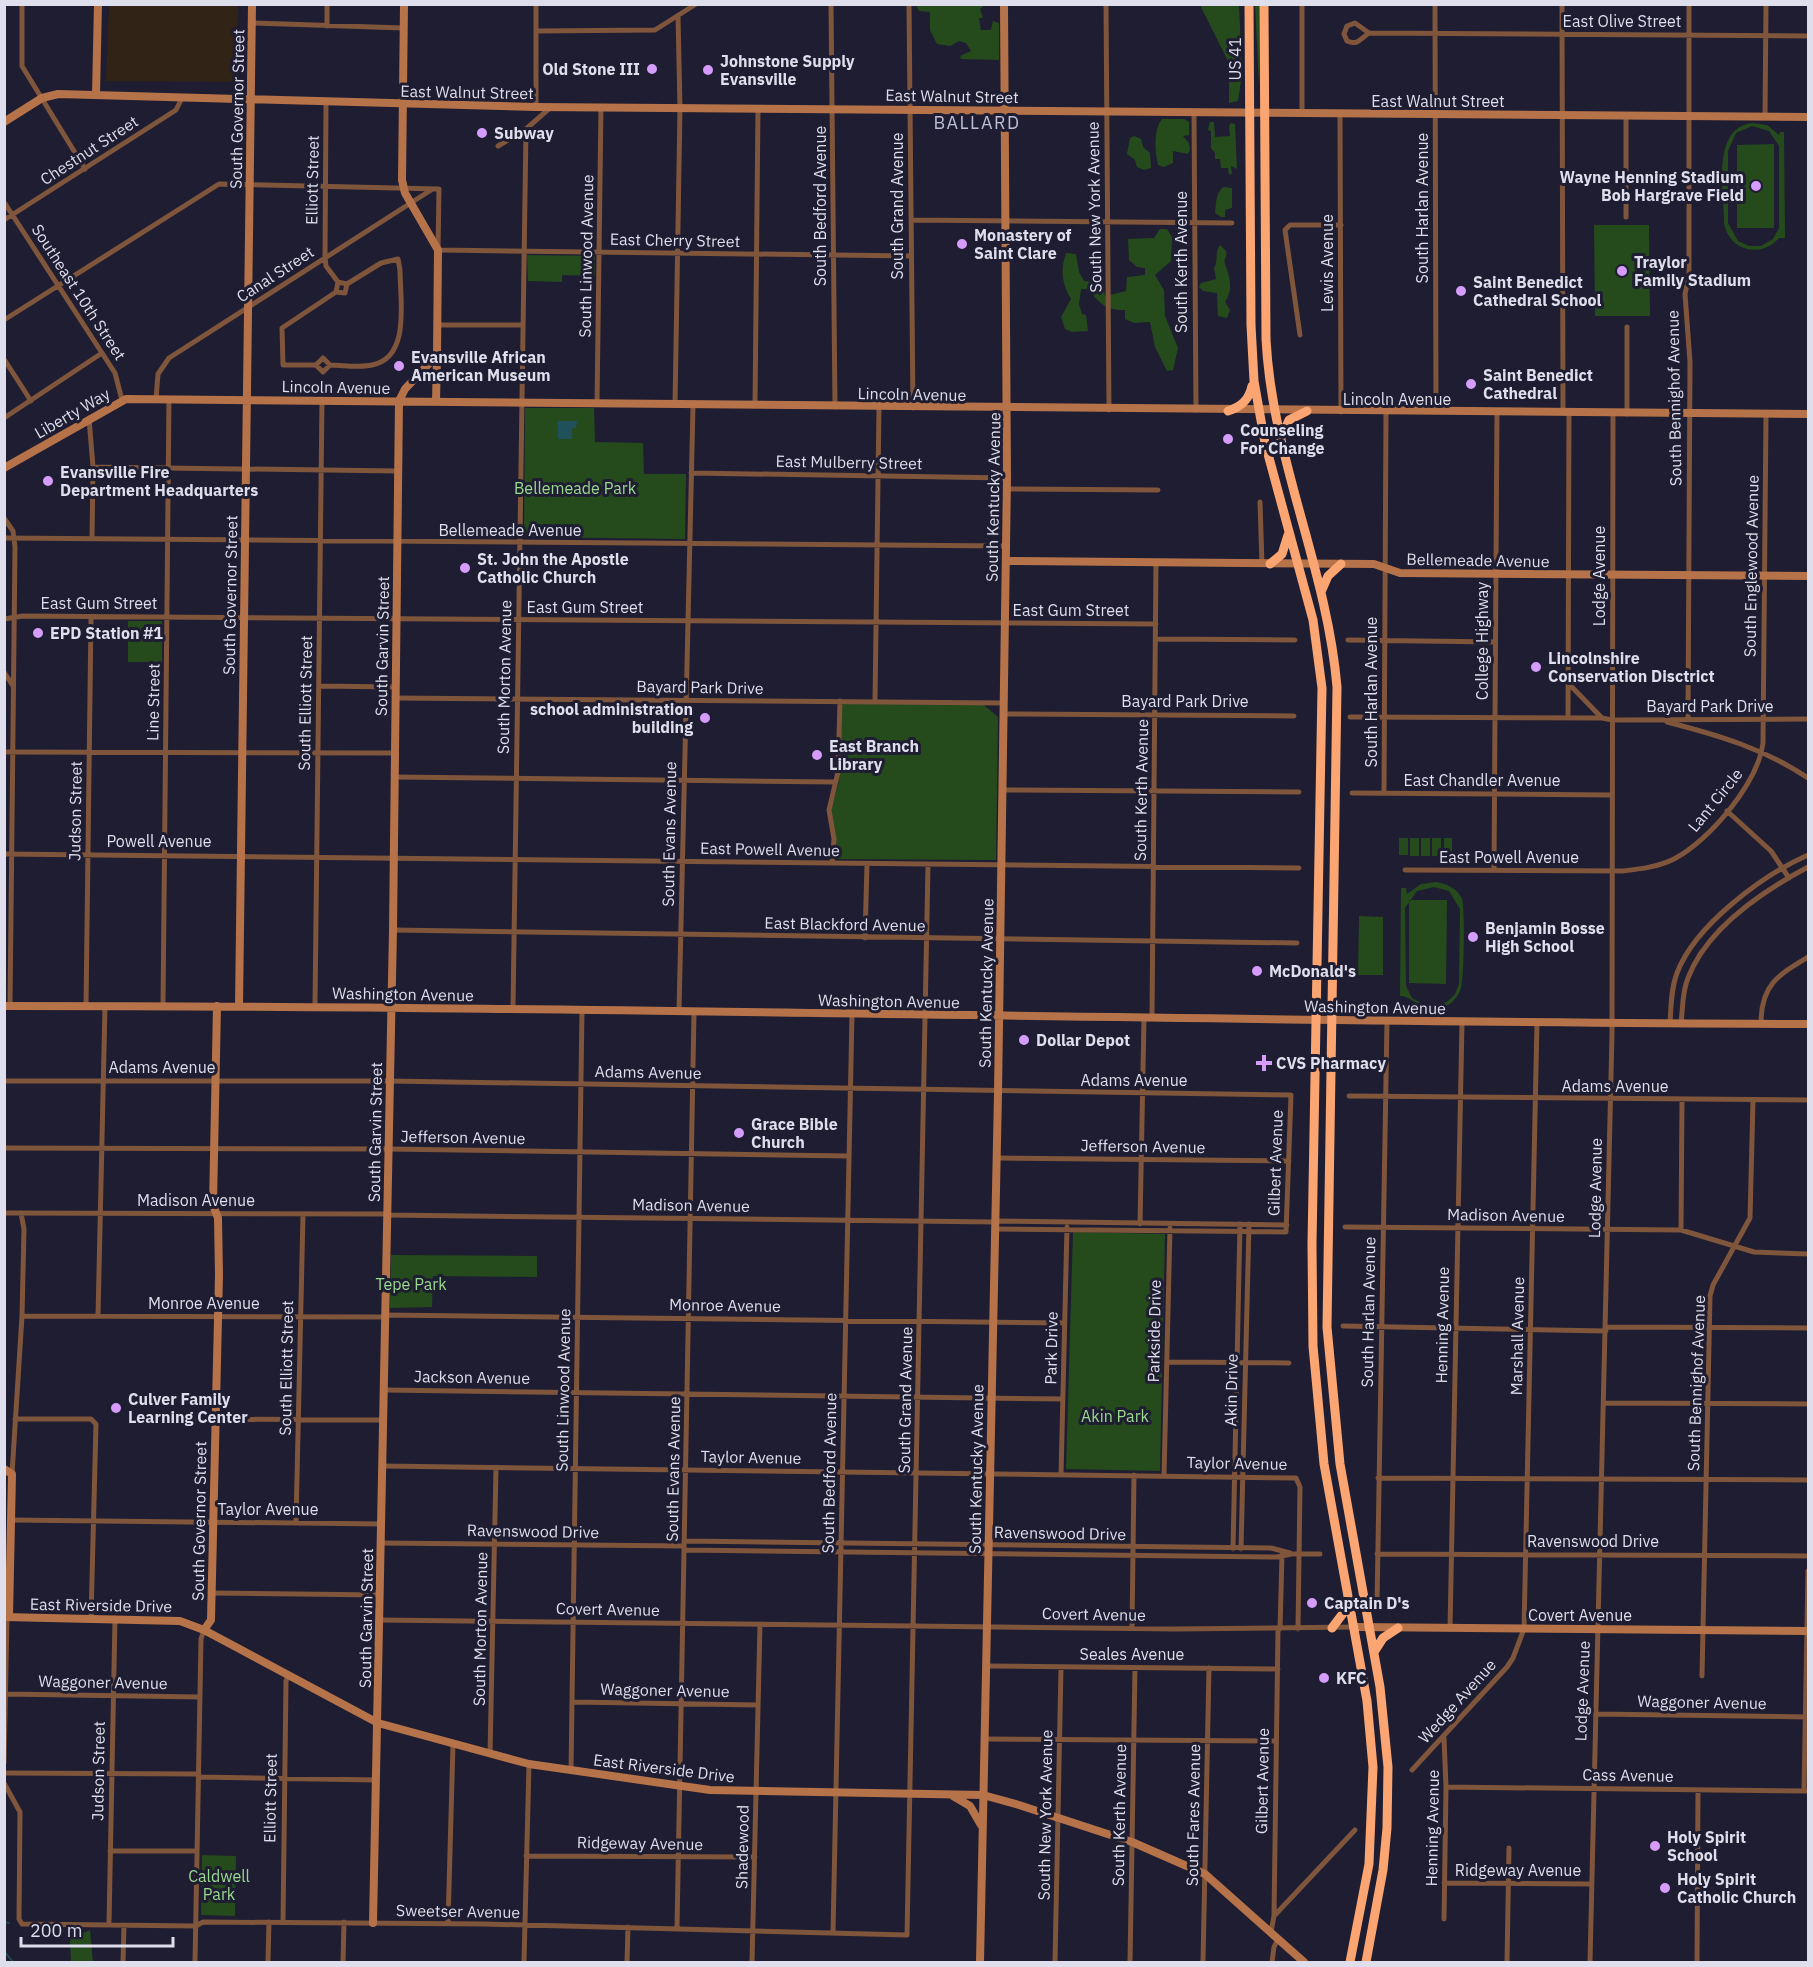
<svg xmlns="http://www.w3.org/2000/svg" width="1813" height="1967" viewBox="0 0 1813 1967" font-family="'IBM Plex Sans',sans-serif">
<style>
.industrial{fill:#312417}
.green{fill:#254b1d;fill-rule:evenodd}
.water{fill:#20515a}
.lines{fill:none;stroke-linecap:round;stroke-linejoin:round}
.stream{stroke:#20515a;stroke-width:1.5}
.street{stroke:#7f553c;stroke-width:5}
.secondary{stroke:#b67349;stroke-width:8}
.highway{stroke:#faa572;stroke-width:9}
.poi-dot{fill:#d59cfb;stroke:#1e1d31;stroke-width:2}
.labels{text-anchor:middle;stroke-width:6;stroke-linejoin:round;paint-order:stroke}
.street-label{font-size:16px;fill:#dedeec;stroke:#1e1d31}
.poi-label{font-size:16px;font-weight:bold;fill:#dedeec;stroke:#1e1d31;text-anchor:start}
.park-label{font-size:16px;fill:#9ad98e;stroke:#1e1d31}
.neighbourhood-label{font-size:18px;letter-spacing:1.5px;fill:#bcbdd7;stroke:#1e1d31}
</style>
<rect width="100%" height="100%" fill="#1e1d31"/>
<path class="industrial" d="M109,5H238L237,82L106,81Z"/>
<path class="green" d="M916,5H985L980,9L983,18H979L981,30H991L993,21L999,23V60L961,59L960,56L971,51L966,43L959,41L950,46L937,44L930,30V12L919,11Z
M1200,5H1239L1242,75L1238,101L1229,103V63Z
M1255,5H1260L1259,86Z
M1162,119H1184L1189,122V135L1183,136L1189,143L1190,150L1188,154L1173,151V163L1164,167L1158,165C1155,152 1153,130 1162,119Z
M1210,122H1214L1215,137L1230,136L1229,126L1231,123L1235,124L1237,169L1231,166L1232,173L1229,175L1228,168H1221L1220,159H1215V153L1211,148V131L1208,130Z
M1752,123L1767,125L1779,135L1780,132H1784L1785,238H1779C1761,259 1729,251 1724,223C1724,193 1711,128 1752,123ZM1752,126L1769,131L1779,146V228L1773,239L1761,246H1749L1738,241L1728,223V151L1736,133Z
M1134,136L1141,139L1143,147L1150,153L1151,168L1144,170L1137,167L1135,160L1127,154L1130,138Z
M1774,144V228H1737V145Z
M1223,187L1232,188V208L1225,210V217H1221L1215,213C1216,203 1216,193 1223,187Z
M1594,225H1649L1650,316H1595Z
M1160,229H1167L1172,237L1171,261L1155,275L1164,290L1165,316L1178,348L1173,370L1167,371L1155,347L1150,322L1134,323L1125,319V310C1111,310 1104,308 1094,296V289H1081L1079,304L1082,314L1086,315L1088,331L1072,332L1065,329L1061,317L1071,299C1062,283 1060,271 1066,253L1076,254L1079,272L1084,281L1103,283L1105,296L1126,291L1127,277L1145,275V268L1137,267L1129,260L1128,239L1154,238Z
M1220,245L1226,251C1228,258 1223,257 1225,264C1229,274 1234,290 1225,302L1230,310L1227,318L1218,316L1217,293L1203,291L1199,287L1201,283L1216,279L1214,268C1219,260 1214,253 1220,245Z
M527,255L595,256V276L562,275V282L528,281Z
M525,408H594L595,442L643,443L644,474H686L685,539L524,537Z
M128,621H162V662H128Z
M845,703L984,705L998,717L996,860L834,859L831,809L839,782L842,705Z
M1399,838H1408V855H1399Z
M1410,838H1419V856H1410Z
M1421,838H1430V856H1421Z
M1432,838H1441V856H1432Z
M1444,838H1452V856H1444Z
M1436,882C1447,884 1457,888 1462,899C1465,908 1464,979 1461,988C1458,999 1448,1007 1438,1009C1421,1013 1414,996 1400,996L1401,888H1406L1407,894L1421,884ZM1434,887L1449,891L1460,909L1459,984L1455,994L1447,1002L1427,1006L1412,998L1406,986L1405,908L1417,891Z
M1409,900H1447L1446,984L1409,983Z
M1359,916L1383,917V975H1358Z
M1073,1232L1165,1234L1160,1471L1066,1469Z
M391,1255L537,1256V1277L433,1276L432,1307L390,1308Z
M202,1855L236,1856L235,1916L201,1915Z
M90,1930L93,1962H71L70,1939Z"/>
<path class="water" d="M558,421H577L576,428H572V439H558Z"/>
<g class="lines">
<path class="stream" d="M4,1922L9,1923
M4,1951L13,1962"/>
<path class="street" d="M22,4V66L85,169
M831,4L835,407
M909,4L913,408
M1106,4L1109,410
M1302,4V114
M1435,4L1436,412
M1562,4L1563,413
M251,23L403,28
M327,26V4
M536,31L655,30L696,4
M1369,33C1361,38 1358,46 1347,41L1344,34L1347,26L1355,23L1369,33L1808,36
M326,102L325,258L326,266L338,282
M536,107V4
M1194,113L1196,410
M1340,115L1341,412
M1626,116V217
M1765,116L1766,4
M498,146L526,129L551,107
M4,202L115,373L122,400
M4,220L176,110L182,98
M911,220L1232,223
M4,320L219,184L439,189L438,250L911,256
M437,325H522
M1300,335L1285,230L1290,225H1341
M4,359L31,401
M316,365L323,372L330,365L323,358L316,365H283L282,328L336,292L345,293L347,284L338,282L336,292
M330,365C343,365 359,368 372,365C411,358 400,299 400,270L398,259L381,263L347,284
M156,399L158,374L169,358L431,190
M597,404L601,107
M675,405L680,108L678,16
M755,406L758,108
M1627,414V327
M4,418L102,353
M89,418L93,467L92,539
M93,467L397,471
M691,473L1007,478
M1007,489L1158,490
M1260,502L1262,564
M4,518L13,531L15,547L10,1006
M4,538L1006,546
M4,619L23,616L1156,624
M1156,639L1295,640
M1348,640L1495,642
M4,672L13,686
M1568,683L1602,718L1612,720L1808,719
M319,686L395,687
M395,698L1004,703
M875,701L879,407
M1003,714L1294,716
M1350,717L1602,718
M1568,718L1569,413
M1688,719L1690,362L1685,294L1689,275V4
M1667,722C1718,735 1765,749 1808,778
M4,752L394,753
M394,777L836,782
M1002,790L1299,792
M1352,793L1612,795
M1384,793L1386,412
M1727,811L1771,851L1789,878
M4,854L1299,868
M832,863L834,839L829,810L838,772L840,701
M1494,869L1497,413
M1405,870L1623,871C1640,869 1658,867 1674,859C1709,841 1758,783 1763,743L1766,414
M393,930L1297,943
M865,938L867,864
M86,1006L91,617
M163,1006L169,399
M315,1006L322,400
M513,1008L526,129
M679,1011L693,406
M1152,1018L1156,562
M1670,1023C1671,1007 1671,989 1677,973C1695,925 1763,875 1808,855
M1681,1023C1683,1008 1682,992 1688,978C1707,928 1763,891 1808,867
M1761,1023C1761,985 1778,975 1808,957
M4,1081H389L1291,1095L1286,1232L995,1229
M1349,1096L1808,1100
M4,1148L388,1149L848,1156
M997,1158L1289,1161
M4,1213L387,1214
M387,1215L995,1222
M995,1221L1287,1225
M1140,1224L1144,1018
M1345,1227L1681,1230L1754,1252L1808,1254
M1681,1230L1682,1100
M385,1315L1065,1323
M22,1316L385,1317
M98,1316L105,1006
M1343,1326L1606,1331
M1606,1327L1808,1328
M1167,1362L1289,1363
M385,1390L1063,1399
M1604,1403L1808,1404
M15,1419H91L96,1424L91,1618
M177,1419L384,1420
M383,1466L1296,1478L1300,1487L1298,1629
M12,1474L22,1316L24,1229L21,1213
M1061,1475L1067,1227
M1164,1476L1170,1228
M1378,1478L1808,1480
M11,1520L382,1524
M296,1522L303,1214
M684,1541L1271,1548L1290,1553
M381,1543L684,1546
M1233,1549L1240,1224
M1241,1549L1249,1224
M684,1550L1277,1557L1291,1554H1320
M1377,1554L1808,1556
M211,1593L380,1595
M1377,1604L1387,1021
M380,1620L1176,1629L1354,1627
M1132,1628L1134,1475
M1280,1629L1282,1555
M1450,1629L1462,1022
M986,1666L1278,1669
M1702,1676L1710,1296L1713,1285L1750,1218L1753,1100
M6,1694L200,1697
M572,1702L758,1705
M1595,1714L1807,1717
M1444,1738L1446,1787L1444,1919
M985,1739L1276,1741
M490,1754L496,1468
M4,1763L7,1617
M1412,1770L1507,1667L1513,1658L1524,1629L1537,1022
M571,1771L582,1010
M4,1773L199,1774
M199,1777L376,1780
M4,1783L20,1812L19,1919L22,1924L196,1926L203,1922L484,1924L907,1935L928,865
M1446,1787L1808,1791
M1804,1791L1808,1571
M110,1851H197
M526,1856L755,1857
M1444,1883L1592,1884
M1274,1916L1355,1830
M283,1922L286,1681L288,1676
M109,1924L115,1618
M448,1924L453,1744
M677,1928L694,1012
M1271,1932L1274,1916L1278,1629
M833,1933L852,1014
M123,1962L124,1925
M195,1962L201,1639L204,1630
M268,1962L269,1922
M343,1962L344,1922
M524,1962L529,1764
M627,1962L628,1927
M752,1962L760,1624
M1055,1962L1061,1668
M1130,1962L1135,1668
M1203,1962L1209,1668
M1272,1962L1274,1947L1278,1939
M1507,1962L1509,1848
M1590,1962L1612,1034L1613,413
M1697,1962L1698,1790"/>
<path class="secondary" d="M96,94L98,4
M4,122L42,98L58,94L536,107L1808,117
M436,402L437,355
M4,468L126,399L1808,414
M1006,561L1374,564L1400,573L1808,576
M4,1006C606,1006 1207,1022 1808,1024
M239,1006L252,4
M4,1469L12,1474L9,1617
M4,1617L180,1621L204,1630L378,1723L529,1764L710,1790L983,1795L1019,1805L1132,1842L1205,1874L1304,1962
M1354,1627L1808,1631
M204,1630L211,1620L219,1275L218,1218L213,1205L217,1006
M953,1796L970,1806L981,1825
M373,1923L393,930L399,401L405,389L437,355L438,250L405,193L402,180L404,4
M980,1962L998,1093L1007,478L1004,4"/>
<path class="highway" d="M1249,4L1251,325L1254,381L1265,443L1313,620L1322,688L1312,1244L1313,1346L1324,1464L1367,1701L1373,1767L1369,1864L1350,1962
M1264,4L1266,339C1272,459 1327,568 1337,687L1327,1327L1340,1464L1380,1687L1388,1767L1387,1828L1383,1870L1366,1962
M1228,411C1241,407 1249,400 1252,386
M1281,438L1289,420L1307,411
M1270,564L1282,554L1288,535
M1321,592L1328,576L1341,564
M1332,1628L1350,1604
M1374,1652L1383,1638L1398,1628"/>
</g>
<g class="poi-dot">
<circle cx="652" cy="69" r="6"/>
<circle cx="708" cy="70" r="6"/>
<circle cx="482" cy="133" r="6"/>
<circle cx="1756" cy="186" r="6"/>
<circle cx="962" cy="244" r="6"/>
<circle cx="1622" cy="271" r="6"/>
<circle cx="1461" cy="291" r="6"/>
<circle cx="399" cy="366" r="6"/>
<circle cx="1471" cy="384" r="6"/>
<circle cx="1228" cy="439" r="6"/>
<circle cx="48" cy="481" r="6"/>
<circle cx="465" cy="568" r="6"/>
<circle cx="38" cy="633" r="6"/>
<circle cx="1536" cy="667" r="6"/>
<circle cx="705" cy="718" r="6"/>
<circle cx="817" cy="755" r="6"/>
<circle cx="1473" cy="937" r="6"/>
<circle cx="1257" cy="971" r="6"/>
<circle cx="1024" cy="1040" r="6"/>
<path d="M1261 1054h6v6h6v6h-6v6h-6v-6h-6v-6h6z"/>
<circle cx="739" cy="1133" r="6"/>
<circle cx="116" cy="1408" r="6"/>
<circle cx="1312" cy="1603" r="6"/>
<circle cx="1324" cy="1678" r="6"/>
<circle cx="1655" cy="1846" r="6"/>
<circle cx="1665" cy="1888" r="6"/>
</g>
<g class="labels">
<g class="street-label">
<text x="1622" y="27">East Olive Street</text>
<text transform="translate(1235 59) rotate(-90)" y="6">US 41</text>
<text transform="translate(467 92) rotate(1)" y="6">East Walnut Street</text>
<text transform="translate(952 96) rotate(1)" y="6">East Walnut Street</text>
<text x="1438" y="107">East Walnut Street</text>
<text transform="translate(237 109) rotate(-89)" y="6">South Governor Street</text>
<text transform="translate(89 150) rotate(-33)" y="6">Chestnut Street</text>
<text transform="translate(312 180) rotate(-89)" y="6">Elliott Street</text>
<text transform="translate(820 206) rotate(-90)" y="6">South Bedford Avenue</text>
<text transform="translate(897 206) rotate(-90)" y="6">South Grand Avenue</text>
<text transform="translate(1094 207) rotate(-91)" y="6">South New York Avenue</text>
<text transform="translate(1422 208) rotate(-90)" y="6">South Harlan Avenue</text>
<text transform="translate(675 240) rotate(1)" y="6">East Cherry Street</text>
<text transform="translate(586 256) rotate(-89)" y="6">South Linwood Avenue</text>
<text transform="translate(1181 262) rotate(-90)" y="6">South Kerth Avenue</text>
<text transform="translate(1327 263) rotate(-90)" y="6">Lewis Avenue</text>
<text transform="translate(275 274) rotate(-33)" y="6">Canal Street</text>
<text transform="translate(79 292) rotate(57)" y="6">Southeast 10th Street</text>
<text transform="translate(336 387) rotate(1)" y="6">Lincoln Avenue</text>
<text transform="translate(912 394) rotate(1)" y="6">Lincoln Avenue</text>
<text transform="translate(1674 398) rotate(-91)" y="6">South Bennighof Avenue</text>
<text x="1397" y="405">Lincoln Avenue</text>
<text transform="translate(72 413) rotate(-30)" y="6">Liberty Way</text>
<text transform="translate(849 462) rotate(1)" y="6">East Mulberry Street</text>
<text transform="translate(993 497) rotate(-89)" y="6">South Kentucky Avenue</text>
<text x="510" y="536">Bellemeade Avenue</text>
<text transform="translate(1478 560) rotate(1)" y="6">Bellemeade Avenue</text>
<text transform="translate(1751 566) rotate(-89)" y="6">South Englewood Avenue</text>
<text transform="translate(1599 576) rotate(-90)" y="6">Lodge Avenue</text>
<text transform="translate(230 595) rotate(-89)" y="6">South Governor Street</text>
<text x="99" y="609">East Gum Street</text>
<text x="585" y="613">East Gum Street</text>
<text x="1071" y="616">East Gum Street</text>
<text transform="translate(1482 641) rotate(-90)" y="6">College Highway</text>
<text transform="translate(382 646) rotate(-89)" y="6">South Garvin Street</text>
<text transform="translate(504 677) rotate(-89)" y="6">South Morton Avenue</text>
<text transform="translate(700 687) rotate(1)" y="6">Bayard Park Drive</text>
<text transform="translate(1371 692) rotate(-90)" y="6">South Harlan Avenue</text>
<text x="1185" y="707">Bayard Park Drive</text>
<text transform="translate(153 702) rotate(-89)" y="6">Line Street</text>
<text transform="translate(305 703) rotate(-89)" y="6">South Elliott Street</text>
<text x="1710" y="712">Bayard Park Drive</text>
<text x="1482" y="786">East Chandler Avenue</text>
<text transform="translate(1141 790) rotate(-89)" y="6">South Kerth Avenue</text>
<text transform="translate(1715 800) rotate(-51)" y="6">Lant Circle</text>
<text transform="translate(75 811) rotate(-89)" y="6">Judson Street</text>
<text transform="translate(669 834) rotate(-89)" y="6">South Evans Avenue</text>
<text x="159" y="847">Powell Avenue</text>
<text transform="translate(770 849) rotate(1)" y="6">East Powell Avenue</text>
<text x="1509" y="863">East Powell Avenue</text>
<text transform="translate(845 924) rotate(1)" y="6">East Blackford Avenue</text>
<text transform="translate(986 983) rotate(-89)" y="6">South Kentucky Avenue</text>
<text transform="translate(403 994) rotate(1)" y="6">Washington Avenue</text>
<text transform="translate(889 1001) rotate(1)" y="6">Washington Avenue</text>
<text transform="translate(1375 1007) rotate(1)" y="6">Washington Avenue</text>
<text x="162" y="1073">Adams Avenue</text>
<text transform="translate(648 1072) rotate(1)" y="6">Adams Avenue</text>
<text x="1134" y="1086">Adams Avenue</text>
<text x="1615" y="1092">Adams Avenue</text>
<text transform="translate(375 1132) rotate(-89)" y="6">South Garvin Street</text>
<text transform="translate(463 1137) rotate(1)" y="6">Jefferson Avenue</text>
<text transform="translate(1143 1146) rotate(1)" y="6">Jefferson Avenue</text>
<text transform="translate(1275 1163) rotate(-88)" y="6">Gilbert Avenue</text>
<text transform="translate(1595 1188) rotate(-89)" y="6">Lodge Avenue</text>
<text x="196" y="1206">Madison Avenue</text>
<text transform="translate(691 1205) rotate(1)" y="6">Madison Avenue</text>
<text transform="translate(1506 1215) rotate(1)" y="6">Madison Avenue</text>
<text x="204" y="1309">Monroe Avenue</text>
<text transform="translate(725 1305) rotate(1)" y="6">Monroe Avenue</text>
<text transform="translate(1368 1312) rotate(-89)" y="6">South Harlan Avenue</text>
<text transform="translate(1442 1325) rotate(-89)" y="6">Henning Avenue</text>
<text transform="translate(1154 1331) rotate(-89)" y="6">Parkside Drive</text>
<text transform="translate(1517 1336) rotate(-89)" y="6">Marshall Avenue</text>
<text transform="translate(1051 1348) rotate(-89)" y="6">Park Drive</text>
<text transform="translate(286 1368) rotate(-89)" y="6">South Elliott Street</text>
<text transform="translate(472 1377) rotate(1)" y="6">Jackson Avenue</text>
<text transform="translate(1696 1383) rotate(-88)" y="6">South Bennighof Avenue</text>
<text transform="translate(563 1390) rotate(-89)" y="6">South Linwood Avenue</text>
<text transform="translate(1231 1390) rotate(-89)" y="6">Akin Drive</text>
<text transform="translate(905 1400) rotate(-89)" y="6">South Grand Avenue</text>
<text transform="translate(751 1457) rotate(1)" y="6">Taylor Avenue</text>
<text transform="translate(1237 1463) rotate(1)" y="6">Taylor Avenue</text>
<text transform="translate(673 1469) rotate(-89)" y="6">South Evans Avenue</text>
<text transform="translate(976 1469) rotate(-89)" y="6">South Kentucky Avenue</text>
<text transform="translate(829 1473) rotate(-89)" y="6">South Bedford Avenue</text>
<text x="268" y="1515">Taylor Avenue</text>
<text transform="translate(199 1521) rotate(-89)" y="6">South Governor Street</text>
<text transform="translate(533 1531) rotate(1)" y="6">Ravenswood Drive</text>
<text transform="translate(1060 1533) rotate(1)" y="6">Ravenswood Drive</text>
<text x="1593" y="1547">Ravenswood Drive</text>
<text transform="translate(101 1605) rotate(1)" y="6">East Riverside Drive</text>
<text transform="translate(608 1609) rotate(1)" y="6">Covert Avenue</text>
<text transform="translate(1094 1614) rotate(1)" y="6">Covert Avenue</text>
<text x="1580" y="1621">Covert Avenue</text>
<text transform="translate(366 1618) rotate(-89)" y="6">South Garvin Street</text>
<text transform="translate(480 1629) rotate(-89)" y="6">South Morton Avenue</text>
<text x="1132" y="1660">Seales Avenue</text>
<text transform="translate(103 1682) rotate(1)" y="6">Waggoner Avenue</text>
<text transform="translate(665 1690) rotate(1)" y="6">Waggoner Avenue</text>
<text transform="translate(1582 1691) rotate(-88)" y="6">Lodge Avenue</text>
<text transform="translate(1457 1701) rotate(-48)" y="6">Wedge Avenue</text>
<text transform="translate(1702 1702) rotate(1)" y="6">Waggoner Avenue</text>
<text transform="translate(664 1768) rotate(7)" y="6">East Riverside Drive</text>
<text transform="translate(98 1771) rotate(-89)" y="6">Judson Street</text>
<text transform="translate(1628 1775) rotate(1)" y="6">Cass Avenue</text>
<text transform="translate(1262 1781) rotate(-89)" y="6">Gilbert Avenue</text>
<text transform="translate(270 1798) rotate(-89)" y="6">Elliott Street</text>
<text transform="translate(1045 1815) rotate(-89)" y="6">South New York Avenue</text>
<text transform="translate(1119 1815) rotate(-89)" y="6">South Kerth Avenue</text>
<text transform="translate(1193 1815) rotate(-89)" y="6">South Fares Avenue</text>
<text transform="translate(1432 1828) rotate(-89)" y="6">Henning Avenue</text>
<text transform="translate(640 1843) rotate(1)" y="6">Ridgeway Avenue</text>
<text transform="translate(742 1847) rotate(-89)" y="6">Shadewood</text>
<text x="1518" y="1876">Ridgeway Avenue</text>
<text transform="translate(458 1911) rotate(1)" y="6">Sweetser Avenue</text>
</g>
<g class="poi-label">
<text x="720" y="67">Johnstone Supply<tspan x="720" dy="18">Evansville</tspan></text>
<text x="640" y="75" text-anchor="end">Old Stone III</text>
<text x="494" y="139">Subway</text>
<text x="1744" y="183" text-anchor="end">Wayne Henning Stadium<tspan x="1744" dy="18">Bob Hargrave Field</tspan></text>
<text x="974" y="241">Monastery of<tspan x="974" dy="18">Saint Clare</tspan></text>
<text x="1634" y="268">Traylor<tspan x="1634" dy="18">Family Stadium</tspan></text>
<text x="1473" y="288">Saint Benedict<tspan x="1473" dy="18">Cathedral School</tspan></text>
<text x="411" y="363">Evansville African<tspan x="411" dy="18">American Museum</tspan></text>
<text x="1483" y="381">Saint Benedict<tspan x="1483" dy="18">Cathedral</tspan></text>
<text x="1240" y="436">Counseling<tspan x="1240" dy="18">For Change</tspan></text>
<text x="60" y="478">Evansville Fire<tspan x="60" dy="18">Department Headquarters</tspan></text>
<text x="477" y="565">St. John the Apostle<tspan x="477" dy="18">Catholic Church</tspan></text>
<text x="50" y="639">EPD Station #1</text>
<text x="1548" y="664">Lincolnshire<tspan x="1548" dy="18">Conservation Disctrict</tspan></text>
<text x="693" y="715" text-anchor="end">school administration<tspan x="693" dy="18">building</tspan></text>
<text x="829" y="752">East Branch<tspan x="829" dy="18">Library</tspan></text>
<text x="1485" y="934">Benjamin Bosse<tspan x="1485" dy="18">High School</tspan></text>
<text x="1269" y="977">McDonald's</text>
<text x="1036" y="1046">Dollar Depot</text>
<text x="1276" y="1069">CVS Pharmacy</text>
<text x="751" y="1130">Grace Bible<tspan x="751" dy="18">Church</tspan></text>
<text x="128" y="1405">Culver Family<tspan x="128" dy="18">Learning Center</tspan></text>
<text x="1324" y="1609">Captain D's</text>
<text x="1336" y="1684">KFC</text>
<text x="1667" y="1843">Holy Spirit<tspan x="1667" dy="18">School</tspan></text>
<text x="1677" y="1885">Holy Spirit<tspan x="1677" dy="18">Catholic Church</tspan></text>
</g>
<g class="park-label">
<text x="575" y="494">Bellemeade Park</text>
<text x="411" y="1290">Tepe Park</text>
<text x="1115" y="1422">Akin Park</text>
<text x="219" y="1882">Caldwell<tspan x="219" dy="18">Park</tspan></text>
</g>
<g class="neighbourhood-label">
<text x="977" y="129">BALLARD</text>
</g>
</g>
<rect width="1813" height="1967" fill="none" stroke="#dedeec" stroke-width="12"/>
<path d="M21 1937v9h152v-9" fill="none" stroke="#dedeec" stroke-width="3"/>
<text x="30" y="1937" font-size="18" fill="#dedeec" stroke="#1e1d31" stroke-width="4.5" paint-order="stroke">200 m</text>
</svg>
